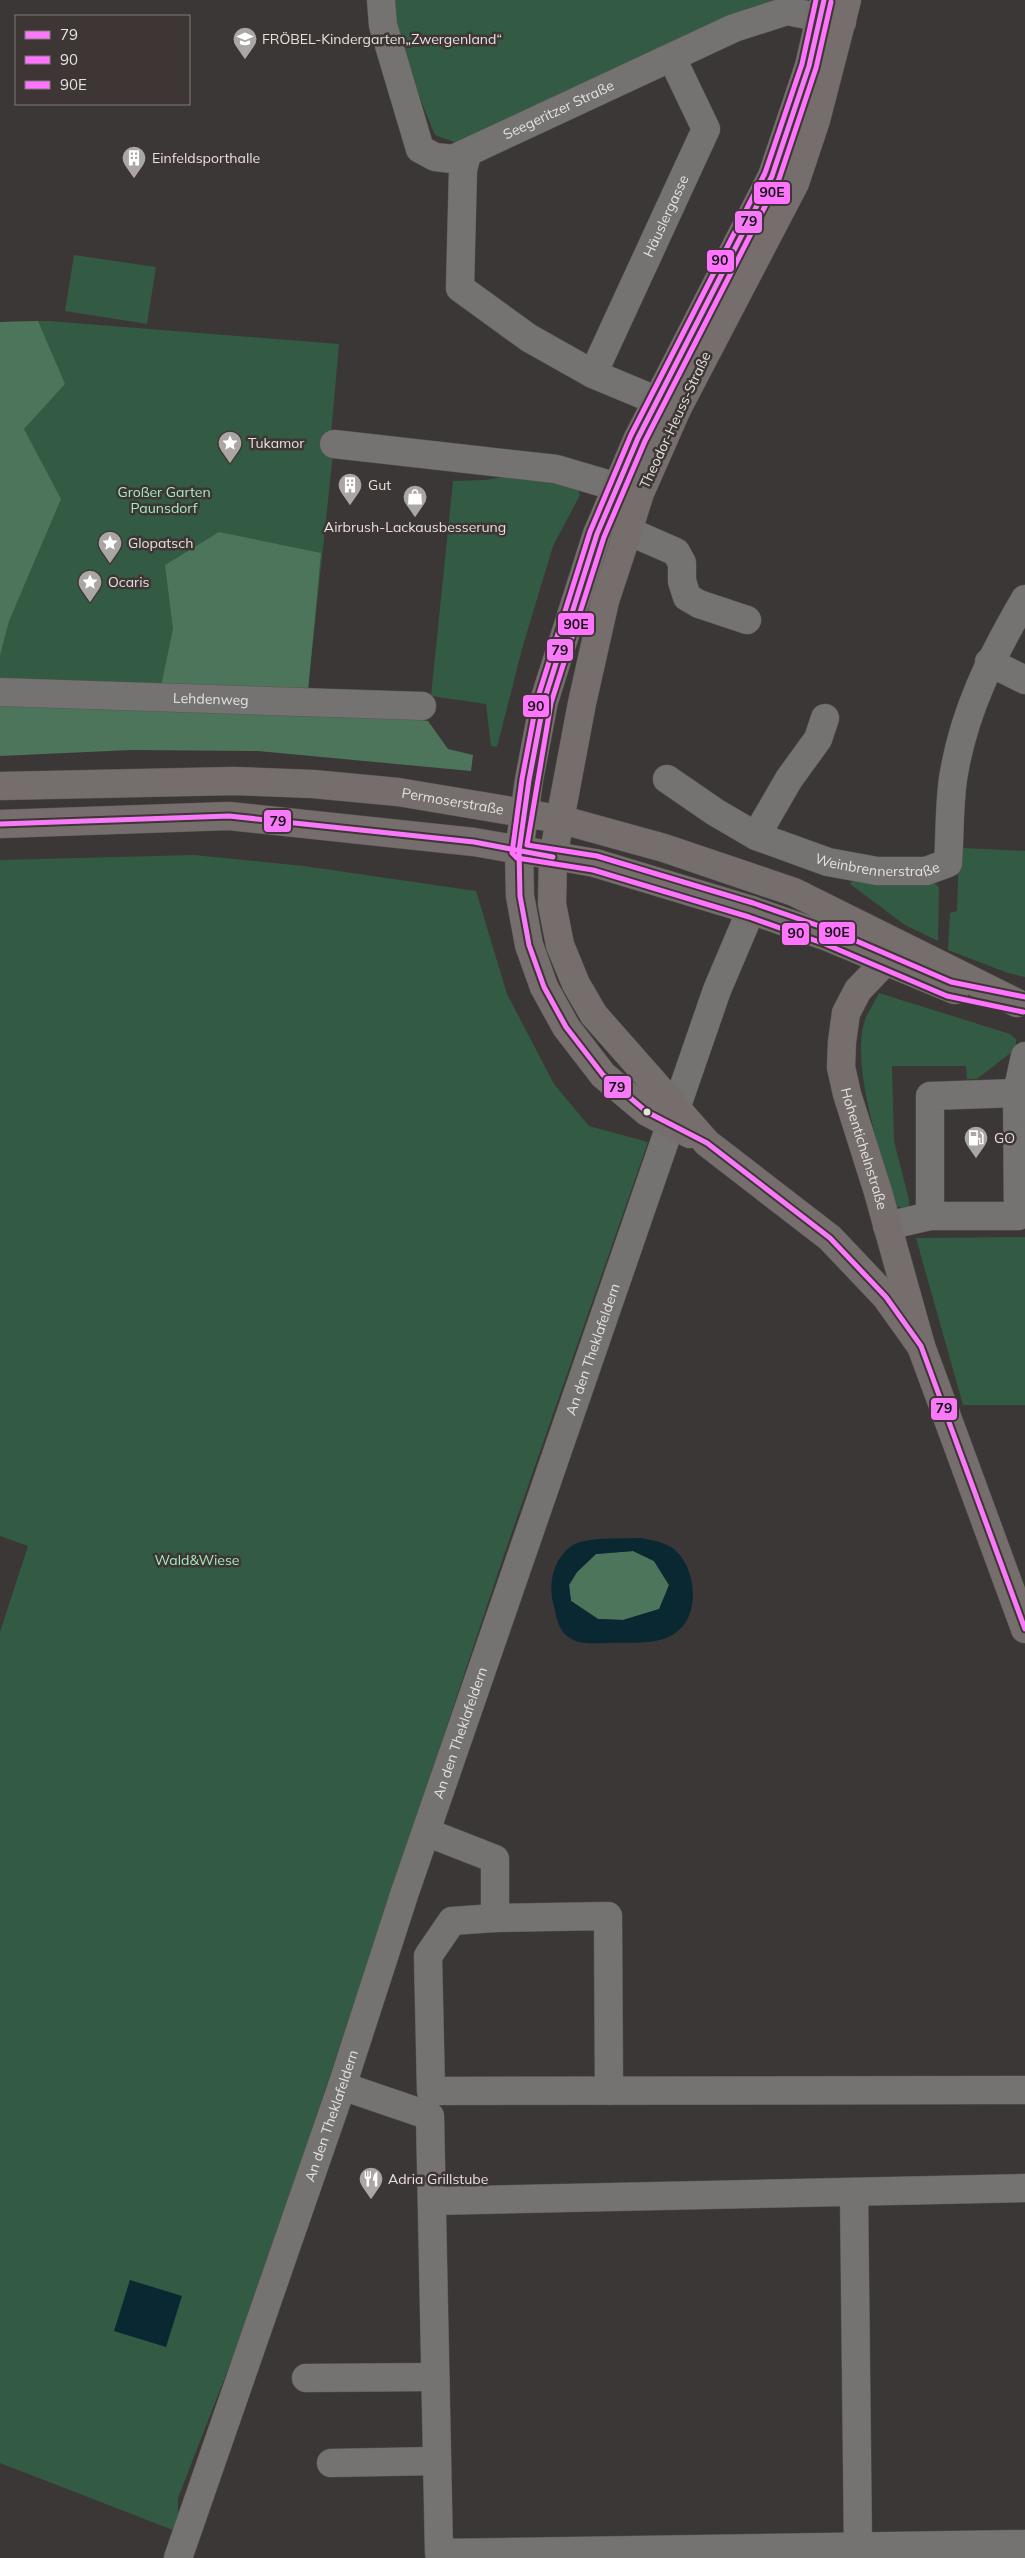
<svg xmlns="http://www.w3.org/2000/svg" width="1025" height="2558" viewBox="0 0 1025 2558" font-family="Mulish,sans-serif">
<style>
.green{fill:#335a42}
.forest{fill:#4d755c}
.water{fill:#0a2831;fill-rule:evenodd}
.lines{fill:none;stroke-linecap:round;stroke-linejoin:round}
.minor-casing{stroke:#595655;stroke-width:29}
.major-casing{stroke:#595655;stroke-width:29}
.minor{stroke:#757272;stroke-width:28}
.major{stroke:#766e6c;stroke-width:28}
.bus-1-casing{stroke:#3d3634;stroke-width:9}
.bus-2-casing{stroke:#3d3634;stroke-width:9}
.bus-3-casing{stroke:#3d3634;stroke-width:9}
.bus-1{stroke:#f97af9;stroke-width:5}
.bus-2{stroke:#ff73ff;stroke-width:5}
.bus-3{stroke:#ff73ff;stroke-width:5}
.bus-dot{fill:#e5e1df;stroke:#3d3634;stroke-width:2}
.labels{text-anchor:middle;stroke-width:5;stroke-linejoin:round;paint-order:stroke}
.poi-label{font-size:14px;fill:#e5e1df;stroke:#3d3634;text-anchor:start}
.street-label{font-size:14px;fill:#e5e1df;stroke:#3d3634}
.park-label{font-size:14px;fill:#a3eebf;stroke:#3d3634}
.line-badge{stroke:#3d3634;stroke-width:2}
.pale-badge-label{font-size:14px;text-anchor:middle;font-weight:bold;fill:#111}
</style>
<rect width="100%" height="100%" fill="#3b3736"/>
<path class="green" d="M395,0H793L457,143L435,135C419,95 396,44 395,0Z
M74,255L156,267L147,324L65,311Z
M49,321L339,344L331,435L334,444L308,690L0,680V322Z
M516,474L576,484L580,495L553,546L522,649L497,747L491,746L486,704L431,696L453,481L486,480Z
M963,848L1025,851V977L1008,973L948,950L950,913L957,911L959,850Z
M194,855L304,866L476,891L507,994L554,1084L589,1126L648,1142L506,1549L256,2297L178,2498V2532L0,2463V1632L28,1546L0,1536V860Z
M856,874L928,878L939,887L938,941L905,925L850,884Z
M879,993L1010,1034L1016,1039V1046L1013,1051L977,1079H967L966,1066H892L894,1141L909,1200V1206L903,1208L895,1206C883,1158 848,1063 866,1017C870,1009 875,1001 879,993Z
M1025,1237V1405H963L916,1238Z"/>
<path class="forest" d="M38,321L65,384L24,429L61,499L9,621L0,655V322Z
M219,532L321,553L308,690L161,686L173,629L165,565Z
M0,701L378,713L428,721L448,749L473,755L471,771L258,751L131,750L0,756Z
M633,1551L654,1561L669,1585L660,1609L623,1620L598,1619L571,1601L569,1585L577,1572L596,1554Z"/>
<path class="water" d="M641,1538C649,1540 659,1541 667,1545C694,1557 703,1609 679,1630C662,1646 632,1642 610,1643C594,1643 579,1646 567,1636C557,1628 556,1614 553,1602C547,1580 557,1549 580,1542C599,1537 622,1539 641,1538ZM633,1551L654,1561L669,1585L659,1609L623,1620L598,1619L571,1601L569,1585L577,1572L596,1554Z
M130,2280L182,2296L166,2347L114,2331Z"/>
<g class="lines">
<defs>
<g id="minor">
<path id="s1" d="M381,0L383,25L420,149L435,157L453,159L734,28L787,11L842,22"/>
<path d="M467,154L463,170L460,288L529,338L593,374L677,409"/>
<path id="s2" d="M593,374L706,129L672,58"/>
<path d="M334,444L556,469L617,487"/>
<path d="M628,531L676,552L682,563V581L687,597L699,604L747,620"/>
<path d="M989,662L1025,680"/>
<path id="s3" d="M0,692L422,706"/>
<path id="s4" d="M667,779L715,812L756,836L828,862L877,871H926L948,863C950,836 949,807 953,779C963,713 991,657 1025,599"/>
<path d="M756,836L789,779L818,739L825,718"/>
<path d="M930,1216V1096L1017,1093"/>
<path d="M887,1226L930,1216H1018L1017,1093L1025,1056"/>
<path d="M426,1832L495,1859V1918"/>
<path d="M342,2086L430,2116L439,2553L1025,2544"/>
<path d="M609,2091L608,1916L495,1918L452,1921L428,1956L431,2091L1025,2090"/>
<path d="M854,2192L858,2547"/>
<path d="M433,2201L1025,2188"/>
<path d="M306,2378L435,2377"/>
<path d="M331,2463L436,2461"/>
<path id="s5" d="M178,2558L342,2086L405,1892L717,990L751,910"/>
</g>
<g id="major">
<path d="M847,0L816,120L795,183L677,409L640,493L628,531L605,601L582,703L553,857L552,904L560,945L576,984L594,1015L707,1143L830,1238L886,1297L921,1346"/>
<path id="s6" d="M0,786L234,781L313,784L398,792L559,819L664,848L794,892L1017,1003"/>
<path d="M0,824L229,816L474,842L595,863L751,910L828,937L955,990"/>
<path id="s7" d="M885,962L858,990L846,1013L842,1042L841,1067L847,1094L878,1192L921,1346L1025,1629"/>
<path d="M690,1134L647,1112L603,1075L566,1027L544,987L529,945L520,896L519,851L529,780L544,701L597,534L638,438L772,176L809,66L824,0"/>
</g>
</defs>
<use href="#minor" class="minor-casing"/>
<use href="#major" class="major-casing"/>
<use href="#minor" class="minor"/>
<use href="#major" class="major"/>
<defs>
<path id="bus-1" d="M824,0L809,66L772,176L638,438L597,534L544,701L529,780L519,851L520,896L529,945L544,987L566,1027L603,1075L647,1112L707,1143L830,1238L886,1297L921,1346L1025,1629
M0,824L229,816L474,842L553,857"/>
<path id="bus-2" d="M816,0L802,64L765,173L631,435L590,532L537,700L522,779L512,853L517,858L593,870L749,917L825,944L947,996L1023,1012"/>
<path id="bus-3" d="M831,2L816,68L779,179L645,441L604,537L551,703L527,845L597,856L753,903L831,930L951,982L1025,997"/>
</defs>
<use href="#bus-1" class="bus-1-casing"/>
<use href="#bus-2" class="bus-2-casing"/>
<use href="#bus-3" class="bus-3-casing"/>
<use href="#bus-1" class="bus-1"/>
<use href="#bus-2" class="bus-2"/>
<use href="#bus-3" class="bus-3"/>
</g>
<defs>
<symbol id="school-pin" viewBox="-11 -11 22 30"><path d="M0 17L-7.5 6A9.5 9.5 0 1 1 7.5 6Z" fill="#aaa6a4" stroke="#3d3634"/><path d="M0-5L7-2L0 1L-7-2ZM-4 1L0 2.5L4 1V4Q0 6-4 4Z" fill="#fff"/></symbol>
<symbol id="building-pin" viewBox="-11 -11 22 30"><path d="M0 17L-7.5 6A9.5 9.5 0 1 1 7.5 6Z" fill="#aaa6a4" stroke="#3d3634"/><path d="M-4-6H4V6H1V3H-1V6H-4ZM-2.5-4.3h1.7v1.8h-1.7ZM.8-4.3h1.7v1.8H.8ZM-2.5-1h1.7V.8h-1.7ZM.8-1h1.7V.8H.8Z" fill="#fff"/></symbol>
<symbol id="sight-pin" viewBox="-11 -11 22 30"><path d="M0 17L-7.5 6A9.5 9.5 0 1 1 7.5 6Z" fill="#aaa6a4" stroke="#3d3634"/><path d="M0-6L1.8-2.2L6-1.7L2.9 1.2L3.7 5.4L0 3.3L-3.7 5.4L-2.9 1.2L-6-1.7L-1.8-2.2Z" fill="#fff"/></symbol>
<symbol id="shop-pin" viewBox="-11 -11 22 30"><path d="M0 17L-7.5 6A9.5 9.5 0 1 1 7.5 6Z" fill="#aaa6a4" stroke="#3d3634"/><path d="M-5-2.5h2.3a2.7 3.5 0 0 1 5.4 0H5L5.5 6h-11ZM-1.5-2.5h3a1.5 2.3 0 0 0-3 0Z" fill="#fff"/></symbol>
<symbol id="fuel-pin" viewBox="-11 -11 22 30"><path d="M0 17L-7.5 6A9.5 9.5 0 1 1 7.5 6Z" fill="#aaa6a4" stroke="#3d3634"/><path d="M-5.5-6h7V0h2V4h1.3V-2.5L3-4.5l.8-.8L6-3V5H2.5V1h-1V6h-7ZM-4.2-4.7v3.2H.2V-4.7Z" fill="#fff"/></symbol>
<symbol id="restaurant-pin" viewBox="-11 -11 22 30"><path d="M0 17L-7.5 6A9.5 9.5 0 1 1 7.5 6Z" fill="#aaa6a4" stroke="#3d3634"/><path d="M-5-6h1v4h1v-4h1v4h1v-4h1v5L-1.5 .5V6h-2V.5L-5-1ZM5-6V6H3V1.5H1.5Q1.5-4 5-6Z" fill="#fff"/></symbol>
</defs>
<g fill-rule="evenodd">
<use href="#school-pin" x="231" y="25" width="28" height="38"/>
<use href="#building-pin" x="120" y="144" width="28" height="38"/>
<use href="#sight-pin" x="216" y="429" width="28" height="38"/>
<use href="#building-pin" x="336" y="471" width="28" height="38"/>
<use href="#shop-pin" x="401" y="483" width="28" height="38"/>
<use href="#sight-pin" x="96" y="529" width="28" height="38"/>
<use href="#sight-pin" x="76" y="568" width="28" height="38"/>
<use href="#fuel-pin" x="962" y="1124" width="28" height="38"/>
<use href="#restaurant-pin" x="357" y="2165" width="28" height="38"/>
</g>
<circle class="bus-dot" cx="647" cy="1112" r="4.5"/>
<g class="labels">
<g class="poi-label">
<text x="262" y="44">FRÖBEL-Kindergarten„Zwergenland“</text>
<text x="152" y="163">Einfeldsporthalle</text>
<text x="248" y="448">Tukamor</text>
<text x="368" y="490">Gut</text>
<text x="415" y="532" text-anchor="middle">Airbrush-Lackausbesserung</text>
<text x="128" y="548">Glopatsch</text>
<text x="108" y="587">Ocaris</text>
<text x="994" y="1143">GO</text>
<text x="388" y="2184">Adria Grillstube</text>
</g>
<g class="street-label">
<text dy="5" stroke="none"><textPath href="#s1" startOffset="306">Seegeritzer Straße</textPath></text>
<text dy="5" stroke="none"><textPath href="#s2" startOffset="174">Häuslergasse</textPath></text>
<text transform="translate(675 420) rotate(-65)" y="5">Theodor-Heuss-Straße</text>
<text dy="5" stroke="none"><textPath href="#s3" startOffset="211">Lehdenweg</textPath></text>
<text dy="5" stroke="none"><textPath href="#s6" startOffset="454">Permoserstraße</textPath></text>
<text dy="5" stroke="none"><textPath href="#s4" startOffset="232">Weinbrennerstraße</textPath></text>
<text dy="5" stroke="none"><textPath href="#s7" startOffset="204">Hohentichelnstraße</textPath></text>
<text dy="5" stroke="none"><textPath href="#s5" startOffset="1278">An den Theklafeldern</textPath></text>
<text dy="5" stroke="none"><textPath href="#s5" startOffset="872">An den Theklafeldern</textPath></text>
<text dy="5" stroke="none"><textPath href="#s5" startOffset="468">An den Theklafeldern</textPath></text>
</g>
<g class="park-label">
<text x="164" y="497">Großer Garten<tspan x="164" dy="16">Paunsdorf</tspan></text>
<text x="197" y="1565">Wald&amp;Wiese</text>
</g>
</g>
<g class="line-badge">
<rect x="753" y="181" width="38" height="24" rx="5" fill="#ff73ff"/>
<rect x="734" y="210" width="29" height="24" rx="5" fill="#f97af9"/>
<rect x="706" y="249" width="29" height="24" rx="5" fill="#ff73ff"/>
<rect x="557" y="612" width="38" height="24" rx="5" fill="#ff73ff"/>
<rect x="546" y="638" width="28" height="24" rx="5" fill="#f97af9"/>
<rect x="522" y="694" width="28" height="24" rx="5" fill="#ff73ff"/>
<rect x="263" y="809" width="29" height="24" rx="5" fill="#f97af9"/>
<rect x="818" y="921" width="38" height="24" rx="5" fill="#ff73ff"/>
<rect x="781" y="922" width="29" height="24" rx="5" fill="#ff73ff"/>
<rect x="603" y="1075" width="29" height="24" rx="5" fill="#f97af9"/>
<rect x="930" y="1397" width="28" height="24" rx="5" fill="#f97af9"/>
</g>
<g class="pale-badge-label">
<text x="772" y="197">90E</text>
<text x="749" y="226">79</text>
<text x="720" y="265">90</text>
<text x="576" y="629">90E</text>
<text x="560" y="655">79</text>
<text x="536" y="711">90</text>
<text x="278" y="826">79</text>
<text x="837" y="937">90E</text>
<text x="796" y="938">90</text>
<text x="617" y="1092">79</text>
<text x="944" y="1413">79</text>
</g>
<rect x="15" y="15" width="175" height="90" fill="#3d3634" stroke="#807a78"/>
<rect x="25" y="31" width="25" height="8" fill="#f97af9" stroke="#807a78"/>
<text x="60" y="40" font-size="15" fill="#e5e1df">79</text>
<rect x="25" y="56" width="25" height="8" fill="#ff73ff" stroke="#807a78"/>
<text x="60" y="65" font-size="15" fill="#e5e1df">90</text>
<rect x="25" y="81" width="25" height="8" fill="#ff73ff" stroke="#807a78"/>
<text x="60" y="90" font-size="15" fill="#e5e1df">90E</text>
</svg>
